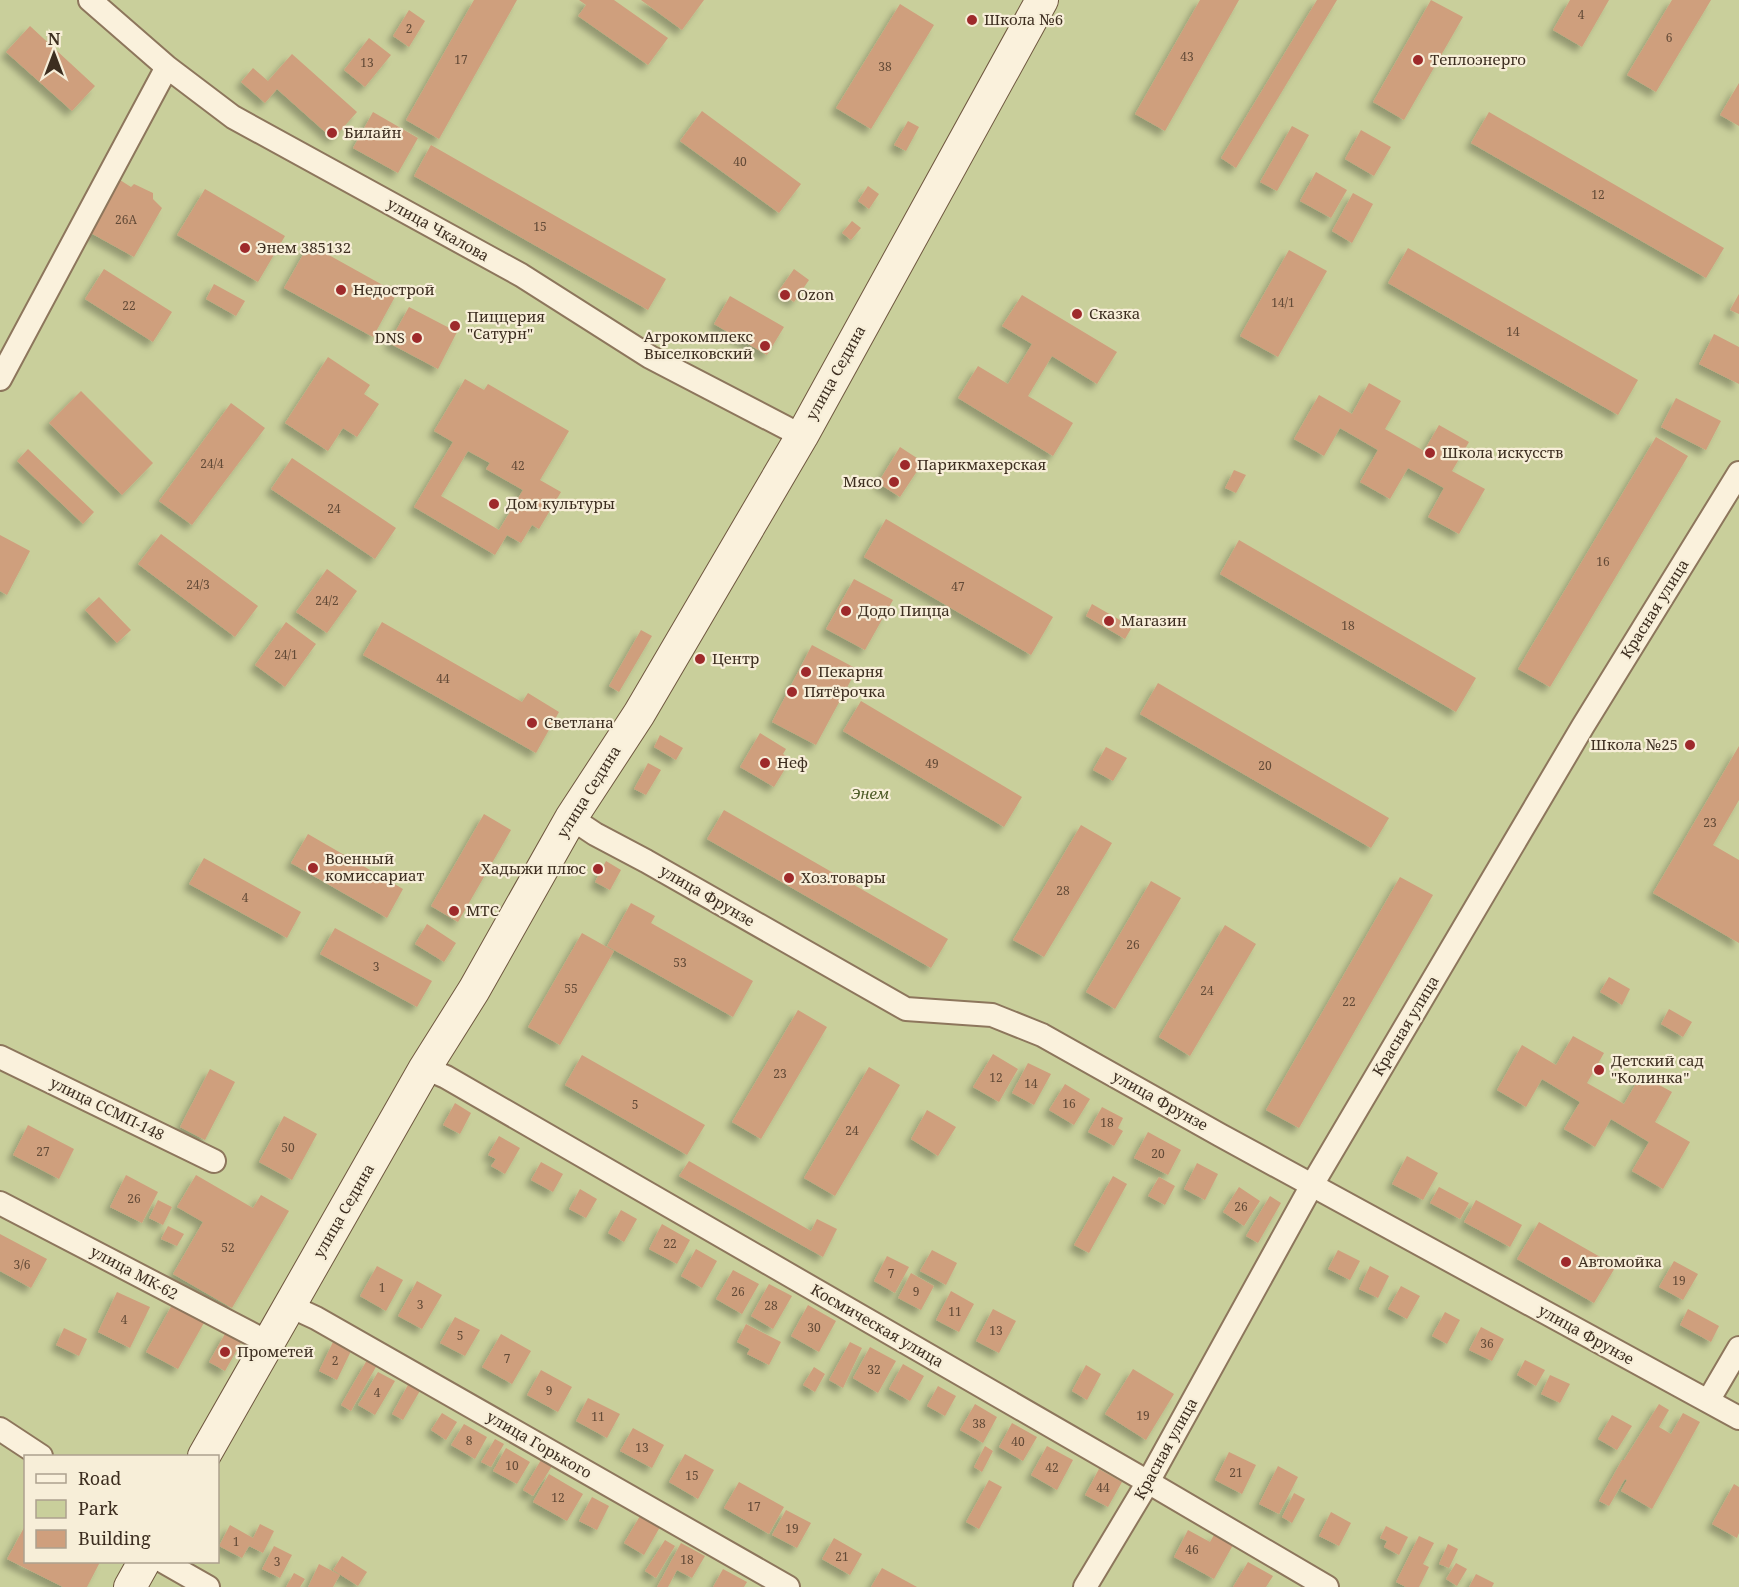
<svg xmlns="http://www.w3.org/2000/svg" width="1739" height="1587" viewBox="0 0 1739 1587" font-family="'Noto Serif',serif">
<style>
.green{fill:#c9cf9b;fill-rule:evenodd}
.building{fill:#cf9f7d;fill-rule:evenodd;filter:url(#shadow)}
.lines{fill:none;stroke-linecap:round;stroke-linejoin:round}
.street-casing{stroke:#8d765c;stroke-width:26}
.secondary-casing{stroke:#6f573f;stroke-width:34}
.street{stroke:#faf1dc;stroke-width:22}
.secondary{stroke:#faf1dc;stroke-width:32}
.poi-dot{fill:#9e2a2b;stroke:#f7eed8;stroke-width:2}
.labels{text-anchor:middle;stroke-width:4.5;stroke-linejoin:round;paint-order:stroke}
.number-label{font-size:12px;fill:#624a37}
.poi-label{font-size:15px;fill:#3d2e20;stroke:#f7eed8;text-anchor:start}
.street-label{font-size:15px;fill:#3d2e20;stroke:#f7eed8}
.park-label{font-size:15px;font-style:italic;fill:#4d5a26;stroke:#f7eed8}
</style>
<defs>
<filter id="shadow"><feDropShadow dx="-5.5" dy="5.5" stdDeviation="3" flood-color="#0004"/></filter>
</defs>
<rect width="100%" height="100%" fill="#f0e4c8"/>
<path class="green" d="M0,0H1739V1587H0ZM26,1456H218V1562H26Z"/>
<path class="building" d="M474,0H517L439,139L406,120Z
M579,0H614L668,38L648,65L578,16L586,5Z
M641,0H704L682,30Z
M1200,0H1239L1165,131L1135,114Z
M1317,0H1337L1236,168L1221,158Z
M1431,0L1463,17L1404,120L1373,102Z
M1570,0H1609L1582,47L1553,30Z
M1672,0H1711L1656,92L1627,75Z
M900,4L934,25L871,129L836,108Z
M409,10L425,21L409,47L393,36Z
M30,26L95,86L72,111L6,52Z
M369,38L391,55L365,87L344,70Z
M292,54L357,112L333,139L277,89L265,103L241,82L253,68L268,81Z
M1739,83V126L1720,115Z
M702,111L801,184L779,213L680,141Z
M373,112L418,138L398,173L353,148Z
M1489,112L1724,248L1706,278L1471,143Z
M908,121L919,127L906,151L894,145Z
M1292,126L1309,135L1277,191L1260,182Z
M1361,130L1391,147L1374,176L1345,159Z
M431,145L666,279L648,310L414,176Z
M1316,172L1347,190L1331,218L1300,201Z
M120,180L131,187L134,184L153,193V199L162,208L134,257L89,232Z
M868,186L879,194L869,209L858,201Z
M205,189L285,236L258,282L177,235Z
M1353,193L1373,204L1352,243L1332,231Z
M852,221L861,228L851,240L842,233Z
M309,244L397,293L373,337L284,288Z
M1408,248L1638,380L1618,415L1388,283Z
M1289,250L1327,271L1278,357L1240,336Z
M104,269L172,312L153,342L85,299Z
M794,269L809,280L794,302L778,292Z
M214,284L245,301L236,316L206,299Z
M1739,294V314L1730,310Z
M1022,295L1117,352L1097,384L1052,356L1028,396L1073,423L1053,456L958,398L978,366L1008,384L1032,344L1002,326Z
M730,296L784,327L767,355L714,324Z
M409,307L457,332L438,369L389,343Z
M1714,334L1739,347V384L1699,364Z
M328,357L370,385L364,394L379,404L357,437L343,428L328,451L285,423Z
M465,379L484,390L488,384L569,431L540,480L561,492L539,529L532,525L521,543L507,535L495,555L414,507L453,442L434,431ZM468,451L490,463L486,469L523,490L499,530L441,496Z
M1369,383L1401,401L1385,429L1424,451L1439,425L1469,442L1452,471L1485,489L1459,534L1428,517L1444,488L1408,468L1390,499L1360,482L1378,450L1340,428L1324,456L1294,439L1319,395L1352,414Z
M81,391L153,463L122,495L49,423Z
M1676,398L1721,421L1706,450L1661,427Z
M231,403L265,428L192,525L159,501Z
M1656,437L1688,456L1550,687L1518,669Z
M900,447L923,462L900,497L878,483Z
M28,449L94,512L83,524L17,461Z
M292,458L396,528L375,559L271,489Z
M1234,470L1246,475L1236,493L1225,488Z
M886,519L1053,617L1031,655L864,557Z
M161,534L258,606L235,637L138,564Z
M0,535L30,551L7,595L0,591Z
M1239,540L1476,678L1456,712L1220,574Z
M327,569L357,591L327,633L296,612Z
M854,579L893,600L865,650L826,629Z
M99,597L131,630L117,643L85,610Z
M1092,604L1132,627L1125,639L1086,616Z
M286,622L316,644L285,687L255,665Z
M382,622L522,702L528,693L559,712L536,753L363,655Z
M641,630L652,636L619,692L609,686Z
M812,645L857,669L816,745L772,722Z
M1158,683L1389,818L1371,848L1140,714Z
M861,701L1022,797L1004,827L843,731Z
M760,733L786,749L783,754L791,759L774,787L740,767Z
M660,735L683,748L676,760L654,747Z
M1739,746V800L1713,845L1739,860V943L1653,893Z
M1106,747L1127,758L1113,781L1093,770Z
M648,763L661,770L646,795L634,789Z
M724,810L948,939L931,968L707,839Z
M484,814L511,830L458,922L431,906Z
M1081,825L1112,843L1044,957L1013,940Z
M308,834L403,889L387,918L291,863Z
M204,858L301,912L287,938L189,884Z
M606,861L621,870L610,890L595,882Z
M1400,877L1433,895L1299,1128L1266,1110Z
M1151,881L1181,898L1115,1009L1086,992Z
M631,903L655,916L651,923L753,981L733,1017L607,946Z
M427,924L456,943L444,962L415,944Z
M1225,925L1256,944L1190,1056L1159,1037Z
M335,928L432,981L417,1007L320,954Z
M582,933L614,951L560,1045L528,1027Z
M1609,977L1630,989L1622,1005L1600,992Z
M1669,1009L1692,1022L1683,1037L1661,1024Z
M798,1010L827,1027L761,1139L732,1122Z
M1573,1036L1604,1053L1587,1083L1624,1104L1641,1075L1672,1092L1655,1122L1690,1142L1663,1189L1632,1171L1649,1142L1611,1119L1595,1147L1564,1129L1580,1102L1542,1079L1526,1107L1497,1090L1522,1045L1556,1065Z
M993,1054L1018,1069L999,1102L973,1087Z
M582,1055L705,1125L687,1155L565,1085Z
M1028,1063L1051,1074L1034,1105L1012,1093Z
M869,1067L900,1085L835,1196L804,1178Z
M210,1069L235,1082L205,1140L180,1127Z
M1065,1084L1090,1099L1074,1125L1049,1110Z
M455,1103L471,1113L460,1134L443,1125Z
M1102,1107L1123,1118L1118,1128L1123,1131L1114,1146L1088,1132Z
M927,1110L956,1127L938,1156L911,1139Z
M284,1116L317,1134L292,1180L259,1162Z
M28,1125L74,1149L59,1179L13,1155Z
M1148,1132L1181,1150L1168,1175L1134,1158Z
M499,1136L520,1148L505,1174L491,1166L496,1159L488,1155Z
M1407,1156L1438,1173L1423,1200L1392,1184Z
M689,1161L811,1231L817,1219L837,1229L823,1257L679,1176Z
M541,1162L563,1174L553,1192L531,1180Z
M1197,1163L1218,1174L1205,1200L1184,1189Z
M126,1175L158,1192L142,1223L110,1207Z
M196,1175L253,1208L261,1195L289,1211L232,1308L173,1274L203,1222L177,1207Z
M1113,1176L1127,1184L1089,1253L1074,1245Z
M1159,1177L1175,1186L1165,1205L1148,1196Z
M1239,1187L1260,1201L1244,1226L1223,1212Z
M1439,1187L1469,1203L1460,1219L1430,1203Z
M580,1189L597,1199L586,1218L569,1209Z
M1270,1196L1281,1203L1258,1243L1246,1236Z
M158,1200L172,1207L163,1225L149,1218Z
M1476,1200L1522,1225L1510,1247L1464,1222Z
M621,1210L637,1219L624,1242L608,1233Z
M1539,1222L1616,1266L1594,1303L1517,1259Z
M662,1224L690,1240L677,1264L649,1249Z
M168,1226L184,1234L177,1246L161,1239Z
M0,1234L47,1259L31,1288L0,1271Z
M696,1249L717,1261L702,1288L681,1276Z
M932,1250L957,1263L946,1285L920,1271Z
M1338,1250L1360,1261L1350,1280L1328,1269Z
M887,1256L909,1267L895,1293L874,1281Z
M1674,1261L1698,1274L1683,1300L1659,1287Z
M377,1266L403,1280L386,1311L360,1296Z
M1370,1266L1389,1276L1378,1298L1359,1289Z
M733,1270L759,1284L742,1314L716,1299Z
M911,1273L934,1286L921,1310L898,1298Z
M417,1281L442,1295L422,1329L398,1316Z
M769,1284L792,1296L773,1329L751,1316Z
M1401,1286L1420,1296L1407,1319L1388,1309Z
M951,1291L974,1304L959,1332L936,1320Z
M117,1292L150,1307L130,1348L98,1332Z
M173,1303L205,1321L178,1369L146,1352Z
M808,1305L836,1321L819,1352L791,1336Z
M993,1309L1016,1321L999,1353L976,1341Z
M1688,1309L1719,1326L1711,1342L1680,1325Z
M1445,1312L1460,1320L1447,1344L1432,1336Z
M455,1317L480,1330L465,1356L440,1343Z
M746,1324L781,1342L769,1365L747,1354L750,1349L737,1342Z
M1481,1327L1504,1339L1492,1361L1469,1350Z
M64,1328L87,1339L79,1356L56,1345Z
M226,1332L242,1341L225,1371L209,1362Z
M501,1334L531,1351L512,1384L482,1367Z
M333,1342L351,1351L337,1380L319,1371Z
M850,1342L862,1348L843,1388L829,1380Z
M870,1347L896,1361L878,1393L853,1378Z
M367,1360L377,1365L351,1411L341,1405Z
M1525,1360L1545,1370L1536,1386L1517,1375Z
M903,1364L924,1376L910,1401L889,1389Z
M1086,1365L1101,1374L1087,1400L1072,1391Z
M814,1367L825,1374L815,1392L803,1385Z
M1133,1369L1174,1394L1146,1440L1105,1414Z
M541,1370L572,1387L558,1412L527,1395Z
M378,1372L395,1381L375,1415L358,1405Z
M1550,1375L1570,1384L1560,1403L1541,1394Z
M409,1383L421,1389L403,1420L392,1414Z
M938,1386L956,1396L945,1416L927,1406Z
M588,1398L620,1414L607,1438L576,1421Z
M975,1404L997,1417L983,1443L960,1430Z
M1659,1404L1669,1410L1659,1427L1671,1434L1683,1413L1700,1422L1652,1509L1621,1491L1627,1480L1625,1479L1609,1506L1599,1501L1622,1460H1624Z
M442,1413L457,1422L446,1440L431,1430Z
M1612,1415L1632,1426L1617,1450L1598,1439Z
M1012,1423L1037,1437L1023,1461L999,1447Z
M464,1424L487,1437L475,1459L451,1445Z
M633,1428L664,1445L652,1468L620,1451Z
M495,1439L504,1444L491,1467L481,1462Z
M985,1446L993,1451L982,1472L974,1467Z
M1047,1446L1073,1460L1057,1490L1031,1475Z
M506,1448L530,1462L517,1484L493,1471Z
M1229,1452L1256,1465L1242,1494L1215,1480Z
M685,1454L714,1470L698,1499L669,1482Z
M541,1460L552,1466L533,1496L523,1490Z
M1278,1466L1298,1477L1279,1514L1259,1504Z
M1099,1469L1122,1482L1108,1507L1085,1495Z
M549,1474L583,1494L567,1521L533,1502Z
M989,1480L1002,1487L979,1529L966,1522Z
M739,1482L784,1507L769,1534L724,1508Z
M1734,1484L1739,1487V1533L1737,1538L1712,1524Z
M1294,1493L1305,1499L1292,1523L1282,1517Z
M592,1497L609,1506L597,1530L579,1521Z
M786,1510L811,1523L797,1548L772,1535Z
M1331,1512L1351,1523L1339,1546L1319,1536Z
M640,1516L660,1527L644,1555L624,1543Z
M26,1524V1562H100L87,1587H63L7,1559Z
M260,1524L274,1531L263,1553L249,1546L242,1558L219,1546L230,1525L253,1538Z
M1386,1526L1408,1537L1399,1555L1384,1547L1387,1541L1380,1538Z
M1188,1530L1210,1542L1214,1535L1233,1545L1214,1579L1174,1557Z
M1419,1536L1434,1543L1423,1564L1429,1567L1419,1587H1406L1396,1582Z
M834,1538L862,1554L850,1575L822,1559Z
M665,1540L675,1546L656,1578L645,1571Z
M681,1543L705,1556L692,1578L677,1570L668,1587H657Z
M1448,1544L1458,1549L1449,1568L1439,1564Z
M274,1546L292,1555L280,1578L262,1569Z
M342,1556L367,1572L358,1586L333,1570Z
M1248,1562L1273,1576L1266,1587H1233Z
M1456,1563L1467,1569L1457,1586L1446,1579Z
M319,1564L340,1575L333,1587H308Z
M882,1568L917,1587H871Z
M723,1569L747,1582L744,1587H713Z
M294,1573L305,1579L300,1587H286Z
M1476,1574L1494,1583L1492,1587H1469Z"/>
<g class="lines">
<defs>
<path id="street" d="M90,0L167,67L233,117L521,275L650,357L802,436
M0,379L167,67
M571,818L595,834L646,861L906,1009L992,1015L1042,1035L1220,1135L1739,1418
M0,1057L214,1161
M425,1068L446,1077L1148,1482L1327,1587
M0,1203L269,1343
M290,1306L316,1318L788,1587
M1708,1401L1739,1348
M0,1429L41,1456
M164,1562L208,1587
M1085,1587L1148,1482L1312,1185L1583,726L1739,473"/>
<path id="secondary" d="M204,1456L425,1068L474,990L571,818L639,714L802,436L1042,0
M130,1587L144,1562"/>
</defs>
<use href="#street" class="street-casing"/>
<use href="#secondary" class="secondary-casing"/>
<use href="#street" class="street"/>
<use href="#secondary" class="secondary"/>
</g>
<g class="poi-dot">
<circle cx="972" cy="20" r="6"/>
<circle cx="1418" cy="60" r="6"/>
<circle cx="332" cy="133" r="6"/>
<circle cx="245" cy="248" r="6"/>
<circle cx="341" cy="290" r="6"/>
<circle cx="785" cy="295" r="6"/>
<circle cx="1077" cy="314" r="6"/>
<circle cx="455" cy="326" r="6"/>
<circle cx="417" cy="338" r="6"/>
<circle cx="765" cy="346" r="6"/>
<circle cx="1430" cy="453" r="6"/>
<circle cx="905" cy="465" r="6"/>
<circle cx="894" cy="482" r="6"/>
<circle cx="494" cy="504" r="6"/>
<circle cx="846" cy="611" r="6"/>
<circle cx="1109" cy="621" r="6"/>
<circle cx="700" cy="659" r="6"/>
<circle cx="806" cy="672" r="6"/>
<circle cx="792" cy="692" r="6"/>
<circle cx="532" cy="723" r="6"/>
<circle cx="1690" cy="745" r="6"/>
<circle cx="765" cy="763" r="6"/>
<circle cx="313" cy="868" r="6"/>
<circle cx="598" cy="869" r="6"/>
<circle cx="789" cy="878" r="6"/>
<circle cx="454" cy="911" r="6"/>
<circle cx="1599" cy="1070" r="6"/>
<circle cx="1566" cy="1262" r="6"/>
<circle cx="225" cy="1352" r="6"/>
</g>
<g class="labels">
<g class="number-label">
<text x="1581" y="19">4</text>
<text x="409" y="33">2</text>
<text x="1669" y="42">6</text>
<text x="1187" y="61">43</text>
<text x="461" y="64">17</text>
<text x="367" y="67">13</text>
<text x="885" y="71">38</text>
<text x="740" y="166">40</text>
<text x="1598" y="199">12</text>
<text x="126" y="224">26А</text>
<text x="540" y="231">15</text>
<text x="1283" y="307">14/1</text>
<text x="129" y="310">22</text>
<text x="1513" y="336">14</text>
<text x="212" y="468">24/4</text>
<text x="518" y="470">42</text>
<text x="334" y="513">24</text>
<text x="1603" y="566">16</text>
<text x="198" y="589">24/3</text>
<text x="958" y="591">47</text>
<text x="327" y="605">24/2</text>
<text x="1348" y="630">18</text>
<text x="286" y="659">24/1</text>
<text x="443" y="683">44</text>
<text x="932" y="768">49</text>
<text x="1265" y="770">20</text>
<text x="1710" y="827">23</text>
<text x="1063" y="895">28</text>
<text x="245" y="902">4</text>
<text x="1133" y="949">26</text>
<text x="680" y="967">53</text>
<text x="376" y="971">3</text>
<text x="571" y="993">55</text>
<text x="1207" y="995">24</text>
<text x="1349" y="1006">22</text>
<text x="780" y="1078">23</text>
<text x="996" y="1082">12</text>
<text x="1031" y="1088">14</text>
<text x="1069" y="1108">16</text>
<text x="635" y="1109">5</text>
<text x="1107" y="1127">18</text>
<text x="852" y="1135">24</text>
<text x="288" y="1152">50</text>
<text x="43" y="1156">27</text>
<text x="1158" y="1158">20</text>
<text x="134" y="1203">26</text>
<text x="1241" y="1211">26</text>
<text x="670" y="1248">22</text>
<text x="228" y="1252">52</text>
<text x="22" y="1269">3/6</text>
<text x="891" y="1278">7</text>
<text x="1679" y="1285">19</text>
<text x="382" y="1292">1</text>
<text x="738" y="1296">26</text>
<text x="916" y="1296">9</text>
<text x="420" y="1309">3</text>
<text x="771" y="1310">28</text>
<text x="955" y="1316">11</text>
<text x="124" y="1324">4</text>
<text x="814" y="1332">30</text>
<text x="996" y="1335">13</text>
<text x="460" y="1340">5</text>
<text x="1487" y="1348">36</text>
<text x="507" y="1363">7</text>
<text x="335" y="1365">2</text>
<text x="874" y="1374">32</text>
<text x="549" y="1395">9</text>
<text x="377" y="1397">4</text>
<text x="1143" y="1420">19</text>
<text x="598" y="1421">11</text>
<text x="979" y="1428">38</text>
<text x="469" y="1445">8</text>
<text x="1018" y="1446">40</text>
<text x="642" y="1452">13</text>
<text x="512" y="1470">10</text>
<text x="1052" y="1472">42</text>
<text x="1236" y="1477">21</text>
<text x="692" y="1480">15</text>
<text x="1103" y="1492">44</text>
<text x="558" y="1502">12</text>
<text x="754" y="1511">17</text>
<text x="792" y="1533">19</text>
<text x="236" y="1546">1</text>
<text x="1192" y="1554">46</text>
<text x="842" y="1561">21</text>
<text x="687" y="1564">18</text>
<text x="277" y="1566">3</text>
</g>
<g class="poi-label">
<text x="984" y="25">Школа №6</text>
<text x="1430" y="65">Теплоэнерго</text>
<text x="344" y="138">Билайн</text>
<text x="257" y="253">Энем 385132</text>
<text x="353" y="295">Недострой</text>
<text x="797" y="300">Ozon</text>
<text x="1089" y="319">Сказка</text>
<text x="467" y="322">Пиццерия<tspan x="467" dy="17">"Сатурн"</tspan></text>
<text x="753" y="342" text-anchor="end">Агрокомплекс<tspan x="753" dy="17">Выселковский</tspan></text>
<text x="405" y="343" text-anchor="end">DNS</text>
<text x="1442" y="458">Школа искусств</text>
<text x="917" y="470">Парикмахерская</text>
<text x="882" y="487" text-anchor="end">Мясо</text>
<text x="506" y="509">Дом культуры</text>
<text x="858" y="616">Додо Пицца</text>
<text x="1121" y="626">Магазин</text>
<text x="712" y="664">Центр</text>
<text x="818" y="677">Пекарня</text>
<text x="804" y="697">Пятёрочка</text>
<text x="544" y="728">Светлана</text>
<text x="1678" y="750" text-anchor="end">Школа №25</text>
<text x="777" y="768">Неф</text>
<text x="325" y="864">Военный<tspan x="325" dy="17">комиссариат</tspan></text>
<text x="586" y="874" text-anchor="end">Хадыжи плюс</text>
<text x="801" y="883">Хоз.товары</text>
<text x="466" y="916">МТС</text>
<text x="1611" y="1066">Детский сад<tspan x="1611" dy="17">"Колинка"</tspan></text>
<text x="1578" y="1267">Автомойка</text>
<text x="237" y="1357">Прометей</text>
</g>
<g class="street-label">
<text transform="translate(438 230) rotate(29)" y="5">улица Чкалова</text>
<text transform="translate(836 373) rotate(-61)" y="5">улица Седина</text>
<text transform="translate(1655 609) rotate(-58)" y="5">Красная улица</text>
<text transform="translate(589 792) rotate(-58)" y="5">улица Седина</text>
<text transform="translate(707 896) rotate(30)" y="5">улица Фрунзе</text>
<text transform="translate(1406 1026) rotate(-59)" y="5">Красная улица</text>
<text transform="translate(1160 1101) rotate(29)" y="5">улица Фрунзе</text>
<text transform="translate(107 1109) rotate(26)" y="5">улица ССМП-148</text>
<text transform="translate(344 1211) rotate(-60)" y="5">улица Седина</text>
<text transform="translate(134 1273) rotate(28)" y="5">улица МК-62</text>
<text transform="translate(877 1326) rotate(30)" y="5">Космическая улица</text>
<text transform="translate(1586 1335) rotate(29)" y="5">улица Фрунзе</text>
<text transform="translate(539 1445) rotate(30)" y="5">улица Горького</text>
<text transform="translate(1166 1449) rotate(-61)" y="5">Красная улица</text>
</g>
<g class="park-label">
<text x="870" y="799">Энем</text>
</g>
</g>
<rect x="24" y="1455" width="195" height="108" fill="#f7eed8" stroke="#ada18e" stroke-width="1.5"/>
<rect x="36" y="1474" width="30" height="9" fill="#faf1dc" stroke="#ada18e" stroke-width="1.5"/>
<text x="78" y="1485" font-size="18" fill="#3d2e20">Road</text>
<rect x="36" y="1500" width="30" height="18" fill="#c9cf9b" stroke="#ada18e" stroke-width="1.5"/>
<text x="78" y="1515" font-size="18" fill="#3d2e20">Park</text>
<rect x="36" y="1530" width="30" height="18" fill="#cf9f7d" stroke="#ada18e" stroke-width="1.5"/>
<text x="78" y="1545" font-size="18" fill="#3d2e20">Building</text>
<g transform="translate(54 54)" stroke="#f7eed8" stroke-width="4.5" paint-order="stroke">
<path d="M0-4.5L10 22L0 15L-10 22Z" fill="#3d2e20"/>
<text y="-9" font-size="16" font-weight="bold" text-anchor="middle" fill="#3d2e20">N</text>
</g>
</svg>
